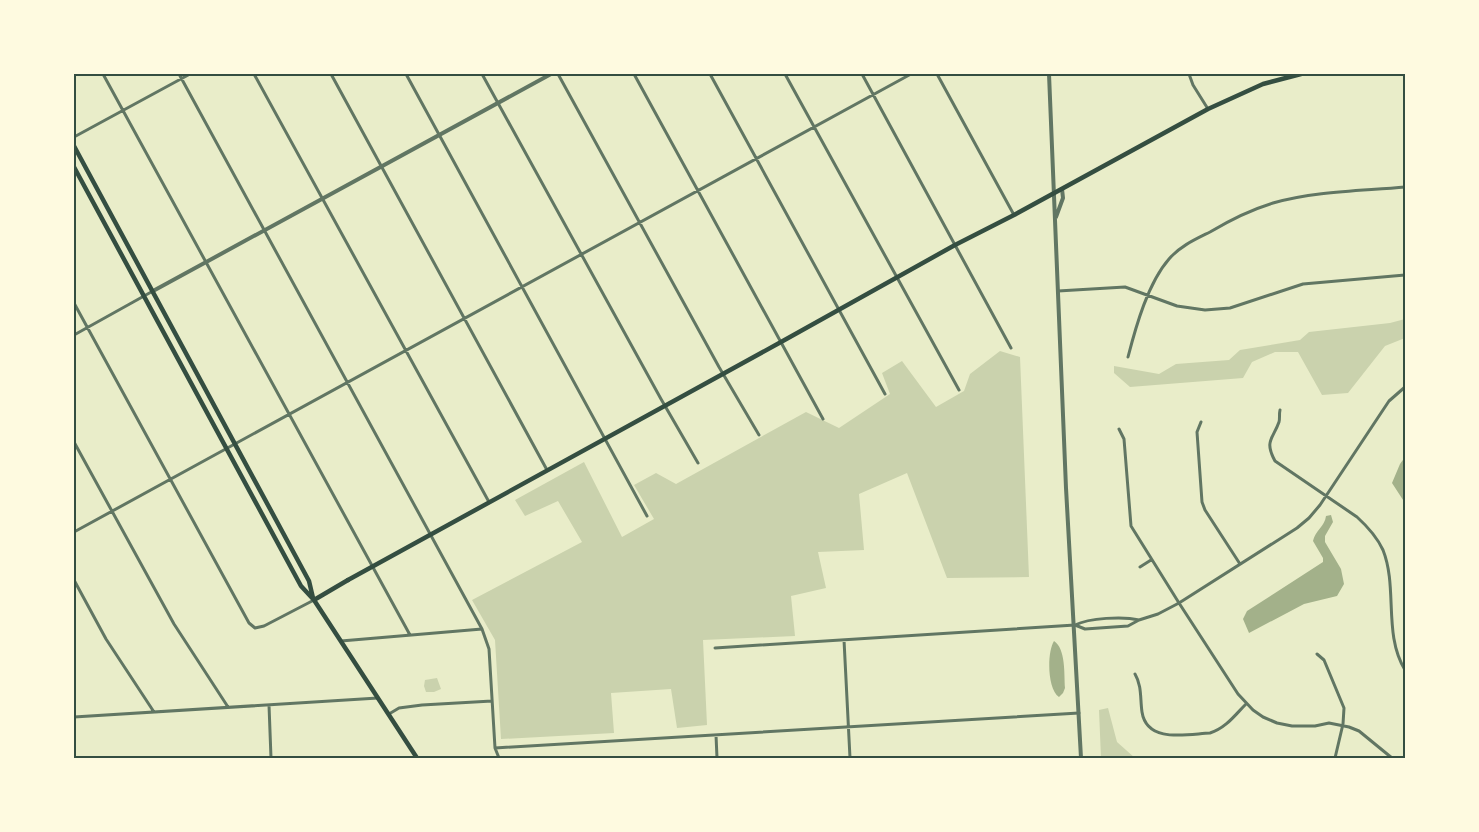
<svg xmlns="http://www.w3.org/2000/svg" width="1479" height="832" viewBox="0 0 1479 832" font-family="Lato,sans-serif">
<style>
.green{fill:#cad2ad}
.water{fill:#a3b18a}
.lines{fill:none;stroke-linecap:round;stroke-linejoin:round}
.minor{stroke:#617663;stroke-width:3}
.tertiary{stroke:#617663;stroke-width:4}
.secondary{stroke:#344e41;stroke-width:4.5}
.primary{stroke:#344e41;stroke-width:4.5}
.neatline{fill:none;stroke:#344e41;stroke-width:2}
</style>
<rect width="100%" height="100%" fill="#e9edc9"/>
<path class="green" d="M1405,319V338L1385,346L1348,393L1322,395L1298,352H1275L1252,362L1243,378L1130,387L1114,373V366L1159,374L1176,364L1229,360L1240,350L1300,340L1309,332L1390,323Z
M1000,351L1020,357L1029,577L947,578L907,473L859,494L864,550L818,552L826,588L791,596L795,636L703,640L707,725L677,728L671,689L611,693L614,733L501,739L495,640L472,600L582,542L558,501L525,516L515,500L584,462L622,537L654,519L634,485L656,473L676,484L806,412L839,428L890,394L882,373L902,361L936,407L964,391L970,374Z
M437,678L441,689L434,692H426L424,686L425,680Z
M1108,708L1117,742L1135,758H1101L1099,710Z"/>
<path class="water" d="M1405,457V503L1392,483L1400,464Z
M1331,515L1333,522L1325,536V542L1341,569L1344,584L1337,596L1304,604L1249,633L1243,619L1247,611L1323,562V558L1313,541C1315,531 1325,526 1326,516Z
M1054,641C1066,649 1064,674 1065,688L1063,693L1059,697C1047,689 1047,652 1054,641Z"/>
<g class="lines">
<path class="minor" d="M103,74L410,635
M179,74L482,629L489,649L495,748L499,758
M254,74L489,502
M331,74L547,470
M406,74L647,516
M482,74L661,399L698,463
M558,74L719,367L759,435
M634,74L823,419
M710,74L885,394
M785,74L959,390
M862,74L1011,348
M937,74L1014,215
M1189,74L1193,85L1208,109
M74,137L190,74
M1058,291L1125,287L1177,306L1205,310L1230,308L1303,284L1405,275
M74,303L249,623L255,628L264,626L314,600
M74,335L153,291
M1128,357C1136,326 1148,283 1169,259C1180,246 1196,239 1210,232C1230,220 1250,210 1273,203C1315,191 1361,191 1405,187
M1280,410C1279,414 1280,419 1279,422C1273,439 1264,441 1275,461L1357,517C1368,527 1377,537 1383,550C1398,588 1383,634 1405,670
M1201,422L1197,432L1202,502L1205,510L1240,564
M1119,429L1124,439L1131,526L1179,603L1238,694L1253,710L1263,717L1277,723L1292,726H1315L1329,723L1349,727L1359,731L1392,758
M74,442L174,624L228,707
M74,532L911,74
M1140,567L1151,560
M74,580L106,639L154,712
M1075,625L1085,629L1128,626L1139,620L1158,614L1179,603L1297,528L1309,518L1320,505L1381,413L1389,401L1405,387
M844,640L850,758
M341,641L482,629
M715,648L1075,625C1089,618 1123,616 1139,620
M1317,654L1324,660L1344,708L1343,724L1335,758
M1135,674C1142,686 1140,698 1142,712C1147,744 1188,734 1210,733C1226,728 1235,715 1246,704
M269,705L271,758
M389,714L399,708L422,705L492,701
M74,717L378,698
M716,735L717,758
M495,748L1079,713"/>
<path class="tertiary" d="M1049,74L1066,488L1081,758
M1056,217L1063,198L1062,189
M153,291L551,74"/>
<path class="secondary" d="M74,146L309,581L313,598
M74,167L301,586L314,600L417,758
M314,600L348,580"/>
<path class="primary" d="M348,580L781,342L955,245L1014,215L1208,109L1263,84L1301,74"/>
</g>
<rect width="1479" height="832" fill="none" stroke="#fefae0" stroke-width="150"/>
<rect x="75" y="75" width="1329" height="682" class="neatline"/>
</svg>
